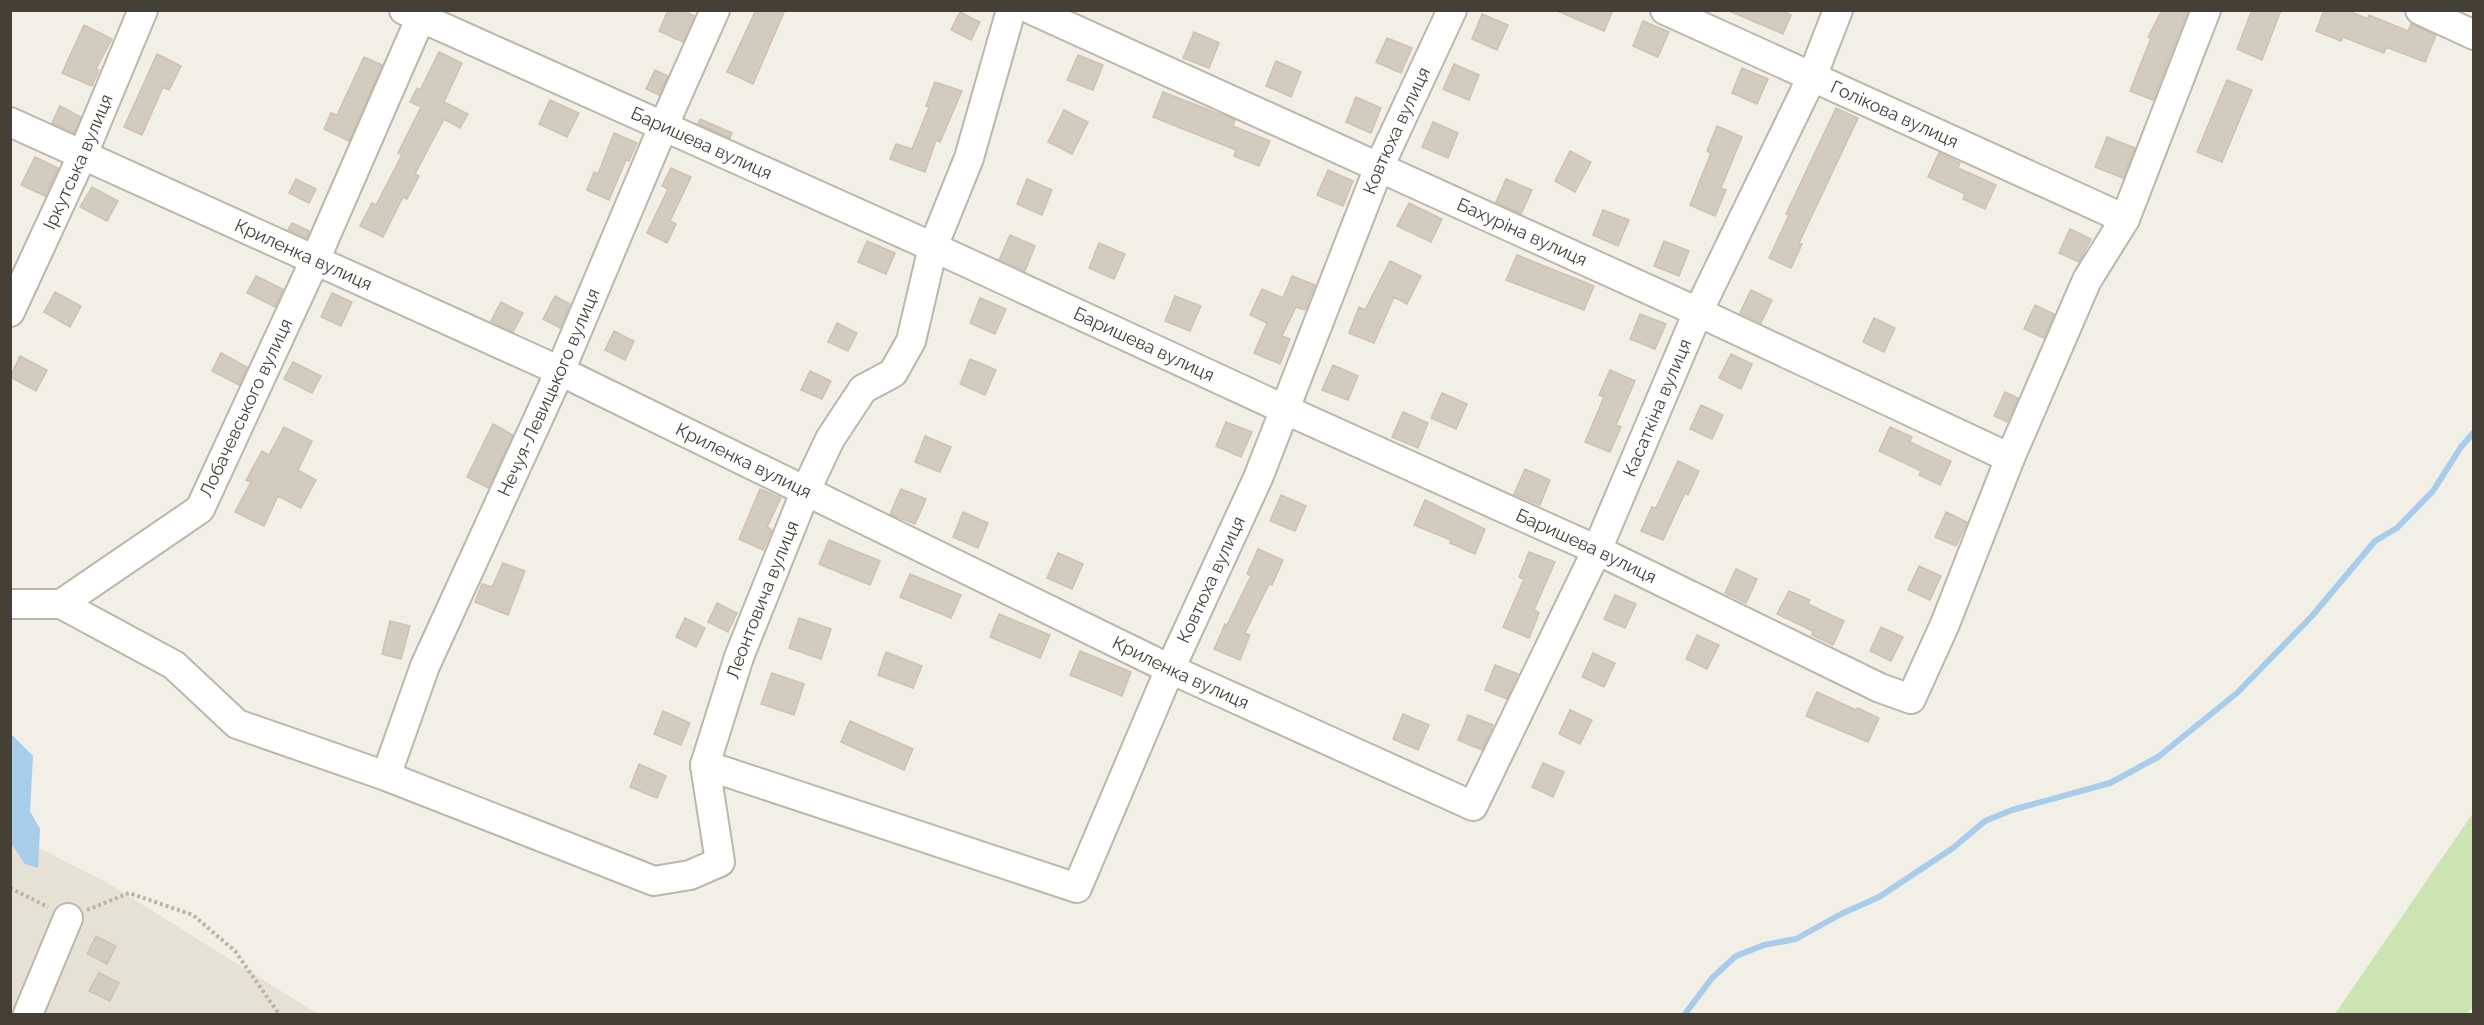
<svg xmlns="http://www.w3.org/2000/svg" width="2484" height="1025" viewBox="0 0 2484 1025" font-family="Raleway,sans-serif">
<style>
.residential{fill:#e6e1d5}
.green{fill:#cce4b2}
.water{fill:#a7cdeb}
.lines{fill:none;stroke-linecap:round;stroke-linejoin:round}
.stream{stroke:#a7cdeb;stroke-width:6}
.building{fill:#d3cbbd;stroke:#cdc3b1;stroke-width:1.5}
.minor-casing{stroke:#bdb7aa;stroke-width:32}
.path{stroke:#beb39c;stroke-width:4;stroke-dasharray:3 3;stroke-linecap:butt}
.minor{stroke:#fff;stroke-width:28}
.labels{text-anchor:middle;stroke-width:4.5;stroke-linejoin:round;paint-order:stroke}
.street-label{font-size:18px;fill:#453f36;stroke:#fff}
</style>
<rect width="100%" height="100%" fill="#f2efe7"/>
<path class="residential" d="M10,833L106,882L318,1014H11Z"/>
<path class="green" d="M2473,813V1008L2466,1014H2335Z"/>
<path class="water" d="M10,733L33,756L30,811L40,829L38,868L25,864L11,843Z"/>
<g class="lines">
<path class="stream" d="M1685,1014L1712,978L1736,956L1764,945L1796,939L1841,914L1879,897L1953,848L1985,821L2012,810L2110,783L2158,757L2237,693L2312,616L2375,541L2397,528L2433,491L2461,447L2474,432"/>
</g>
<path class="building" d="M668,10H681L694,16L683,42L659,31Z
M756,10H785L753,84L727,72Z
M1555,10H1613L1604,31Z
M1727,10H1782L1791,15L1783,34Z
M2162,10H2188L2153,100L2130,91L2151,38L2148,37Z
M2252,10H2281L2262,60L2237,49Z
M2324,10H2346L2368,19L2369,15L2408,31L2411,24L2436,35L2425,62L2386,47L2384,53L2343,37L2341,41L2316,31Z
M960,12L980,22L971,40L951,30Z
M1482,14L1508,25L1497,50L1472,39Z
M1643,21L1669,32L1658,57L1633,46Z
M84,25L112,39L96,69L99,70L92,86L62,73Z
M1194,32L1219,43L1209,68L1183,58Z
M1387,38L1412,48L1401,73L1376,62Z
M439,52L462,63L444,102L468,114L460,128L444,119L415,174L419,176L407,199L403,197L383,237L360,226L372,203L376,205L402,155L398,153L421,107L410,102L417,88L420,90Z
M157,54L181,66L169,90L163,87L142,135L124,127Z
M1078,55L1103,65L1093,90L1067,80Z
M364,57L382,65L349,141L324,129L331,113L337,115Z
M1276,61L1301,72L1291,97L1266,86Z
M1454,64L1479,75L1469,100L1443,89Z
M1742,68L1768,79L1757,104L1732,93Z
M655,70L668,76L659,95L646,89Z
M2227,80L2252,90L2222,162L2197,152Z
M935,82L962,91L940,142L936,140L925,172L890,159L896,144L912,149L929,107L926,106Z
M1163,92L1235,120L1233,126L1270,141L1259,166L1234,156L1236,150L1153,117Z
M1356,97L1381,108L1371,133L1346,122Z
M550,100L579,113L567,137L539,124Z
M60,106L81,117L74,133L52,123Z
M1836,108L1858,118L1799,243L1802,244L1791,268L1769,258L1789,215L1786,214Z
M1064,110L1088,122L1072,154L1048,142Z
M700,119L732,133L730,138L698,124Z
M1433,122L1458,133L1448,158L1422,147Z
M1717,126L1742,137L1721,188L1726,190L1715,216L1690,205L1711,153L1707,151Z
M614,133L637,143L629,161L626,160L609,200L587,190L594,172L598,174Z
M2107,137L2135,148L2123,178L2095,167Z
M1570,151L1591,162L1575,192L1555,181Z
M1939,153L1960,163L1958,168L1996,185L1985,209L1963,199L1965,194L1928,177Z
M35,157L58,168L45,196L21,185Z
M671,168L691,177L670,221L676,224L667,243L647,233L668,189L662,186Z
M1328,170L1353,181L1343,206L1317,195Z
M296,179L316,189L309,203L289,193Z
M1027,179L1052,190L1042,215L1017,204Z
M1506,179L1532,190L1521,214L1496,202Z
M92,187L118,201L107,221L80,207Z
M1409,203L1442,219L1431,242L1397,226Z
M1603,210L1629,220L1618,246L1593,235Z
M292,223L309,231L307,238L288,230Z
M2070,229L2091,239L2079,262L2059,253Z
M1010,235L1035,246L1025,271L999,260Z
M867,241L895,253L886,274L858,262Z
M1664,241L1689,251L1679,276L1654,266Z
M1099,243L1125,254L1114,279L1089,268Z
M1517,255L1594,286L1584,310L1506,280Z
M1390,261L1421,276L1407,304L1394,297L1374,343L1349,333L1359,307L1365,310Z
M256,276L283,289L275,307L247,293Z
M1292,276L1315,285L1305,310L1296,307L1282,336L1290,339L1280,364L1254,353L1267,323L1250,315L1262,289L1283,298Z
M1751,290L1772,300L1761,323L1740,313Z
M55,292L81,306L70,327L44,312Z
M332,293L352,302L341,326L321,317Z
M555,296L570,304L560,328L543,319Z
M1175,296L1201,306L1190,331L1165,321Z
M980,298L1006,309L995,334L970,323Z
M501,302L523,313L513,332L491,321Z
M2035,305L2054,314L2044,338L2024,329Z
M1640,314L1666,324L1655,349L1630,339Z
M1874,318L1895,328L1884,352L1863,342Z
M837,323L857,333L848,351L828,342Z
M614,331L634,341L625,360L605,350Z
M221,353L247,367L239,385L212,371Z
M1731,354L1752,364L1741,389L1719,378Z
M20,356L47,370L36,391L10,377Z
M970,359L996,370L985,395L960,384Z
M293,362L321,376L312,393L284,379Z
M1333,365L1358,376L1348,400L1322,390Z
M1610,370L1635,381L1616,425L1621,427L1610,452L1585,442L1604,397L1599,395Z
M810,371L831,381L822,399L801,390Z
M2005,392L2018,398L2007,422L1994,416Z
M1442,393L1467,404L1456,429L1431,418Z
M1701,405L1723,415L1712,439L1690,429Z
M1403,412L1428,423L1418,448L1392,437Z
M1226,422L1252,432L1241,457L1216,446Z
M493,424L513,435L488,488L467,477Z
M284,427L312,441L298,470L316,480L301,508L278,496L264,526L235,512L251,482L246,480L262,451L269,455Z
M1890,427L1912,437L1910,442L1951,461L1940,485L1919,475L1921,471L1879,451Z
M925,436L951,447L940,472L915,462Z
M1678,461L1699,471L1688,495L1685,493L1663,540L1641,531L1652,507L1656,508Z
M1525,469L1550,480L1540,505L1514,494Z
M760,489L781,498L767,527L772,530L763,550L739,539Z
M901,489L926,499L915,524L890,514Z
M1281,495L1306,506L1295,531L1270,521Z
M1425,500L1485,529L1475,554L1450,543L1451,540L1414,525Z
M963,512L988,523L978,548L953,537Z
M1946,512L1967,522L1956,546L1935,537Z
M829,540L880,561L870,585L819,564Z
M1258,549L1283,560L1272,585L1269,584L1245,633L1250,635L1240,660L1214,649L1225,624L1227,625L1251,576L1247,574Z
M1529,552L1555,562L1534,610L1539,613L1529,638L1503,627L1524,579L1519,577Z
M1058,553L1083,564L1072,589L1047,578Z
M503,563L525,571L508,615L475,602L482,584L492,587Z
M1919,566L1941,576L1930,600L1908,590Z
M1736,569L1757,579L1746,603L1725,593Z
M910,574L961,595L951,618L900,597Z
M1789,591L1810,600L1808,604L1844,621L1833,645L1812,635L1813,631L1777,614Z
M1615,595L1636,604L1625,628L1604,619Z
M717,603L737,613L728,632L708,622Z
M999,614L1050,635L1040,658L990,637Z
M685,618L705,628L696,647L676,637Z
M799,618L831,629L821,659L789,648Z
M390,621L410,626L401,659L382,654Z
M1881,627L1903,637L1891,661L1870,651Z
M1697,635L1719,645L1707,669L1686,659Z
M1080,651L1131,672L1122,696L1070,675Z
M886,652L922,666L913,688L878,675Z
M1593,653L1615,663L1604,687L1582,677Z
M1495,665L1518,674L1507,699L1485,690Z
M772,673L804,684L794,715L761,704Z
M1817,692L1856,710L1858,708L1879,718L1868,742L1806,716Z
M1570,710L1592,720L1580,744L1559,734Z
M663,711L690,723L681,745L654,734Z
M1403,714L1429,725L1418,750L1393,739Z
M1468,715L1493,725L1482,750L1458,740Z
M850,721L913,749L904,770L841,742Z
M1543,763L1564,772L1553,797L1532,787Z
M639,764L666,776L657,798L630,787Z
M96,936L116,946L107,964L87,954Z
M99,973L119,983L110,1001L89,991Z"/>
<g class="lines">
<defs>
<g id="minor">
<path id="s1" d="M404,10L933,247L1286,410L1597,550L1880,688L1911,699L1945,624L2010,458L2087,280L2125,219L2206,10"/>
<path id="s2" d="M424,10L315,260L200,509L61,604L174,665L237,724L386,776L654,881L690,875L720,862L705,765L739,657L806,490L830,439L863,389L893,373L911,341L933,247L969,158L1011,10"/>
<path id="s3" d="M1032,10L1698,312L2010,458"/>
<path id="s4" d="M1665,10L2125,219"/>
<path d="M2420,10L2474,35"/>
<path id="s5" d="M10,122L560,371L1170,669L1473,806L1597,550L1698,312L1812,77L1838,10"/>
<path id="s6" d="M10,312L83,154L143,10"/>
<path d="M10,604H61"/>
<path id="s7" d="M705,765L1077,888L1170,669L1258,478L1379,167L1452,10"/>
<path id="s8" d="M386,776L425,666L560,371L663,127L715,10"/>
<path d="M28,1014L68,918"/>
</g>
</defs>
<use href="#minor" class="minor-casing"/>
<path class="path" d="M10,888L48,907
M87,910L129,893L193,915L235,951L279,1014"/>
<use href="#minor" class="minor"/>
</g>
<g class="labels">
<g class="street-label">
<text dy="6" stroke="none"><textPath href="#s4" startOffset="252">Голікова вулиця</textPath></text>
<text dy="6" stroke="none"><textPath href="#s7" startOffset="1214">Ковтюха вулиця</textPath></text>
<text dy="6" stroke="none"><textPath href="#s1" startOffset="326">Баришева вулиця</textPath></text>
<text dy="6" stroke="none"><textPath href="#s6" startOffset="165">Іркутська вулиця</textPath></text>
<text dy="6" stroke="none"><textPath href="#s3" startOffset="538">Бахуріна вулиця</textPath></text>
<text dy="6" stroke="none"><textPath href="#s5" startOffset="322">Криленка вулиця</textPath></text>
<text dy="6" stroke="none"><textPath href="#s1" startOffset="812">Баришева вулиця</textPath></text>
<text dy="6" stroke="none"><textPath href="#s8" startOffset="417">Нечуя-Левицького вулиця</textPath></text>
<text transform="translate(246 408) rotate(-65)" y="6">Лобачевського вулиця</text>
<text dy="6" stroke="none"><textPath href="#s5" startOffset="2054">Касаткіна вулиця</textPath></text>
<text dy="6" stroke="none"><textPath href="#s5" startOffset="808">Криленка вулиця</textPath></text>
<text dy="6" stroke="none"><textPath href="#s1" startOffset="1298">Баришева вулиця</textPath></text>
<text dy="6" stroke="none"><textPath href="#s7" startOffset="728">Ковтюха вулиця</textPath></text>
<text dy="6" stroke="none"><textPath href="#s2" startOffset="1718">Леонтовича вулиця</textPath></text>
<text dy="6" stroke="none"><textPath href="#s5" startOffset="1294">Криленка вулиця</textPath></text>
</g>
</g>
<rect width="2484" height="1025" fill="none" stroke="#453f36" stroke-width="24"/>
</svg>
